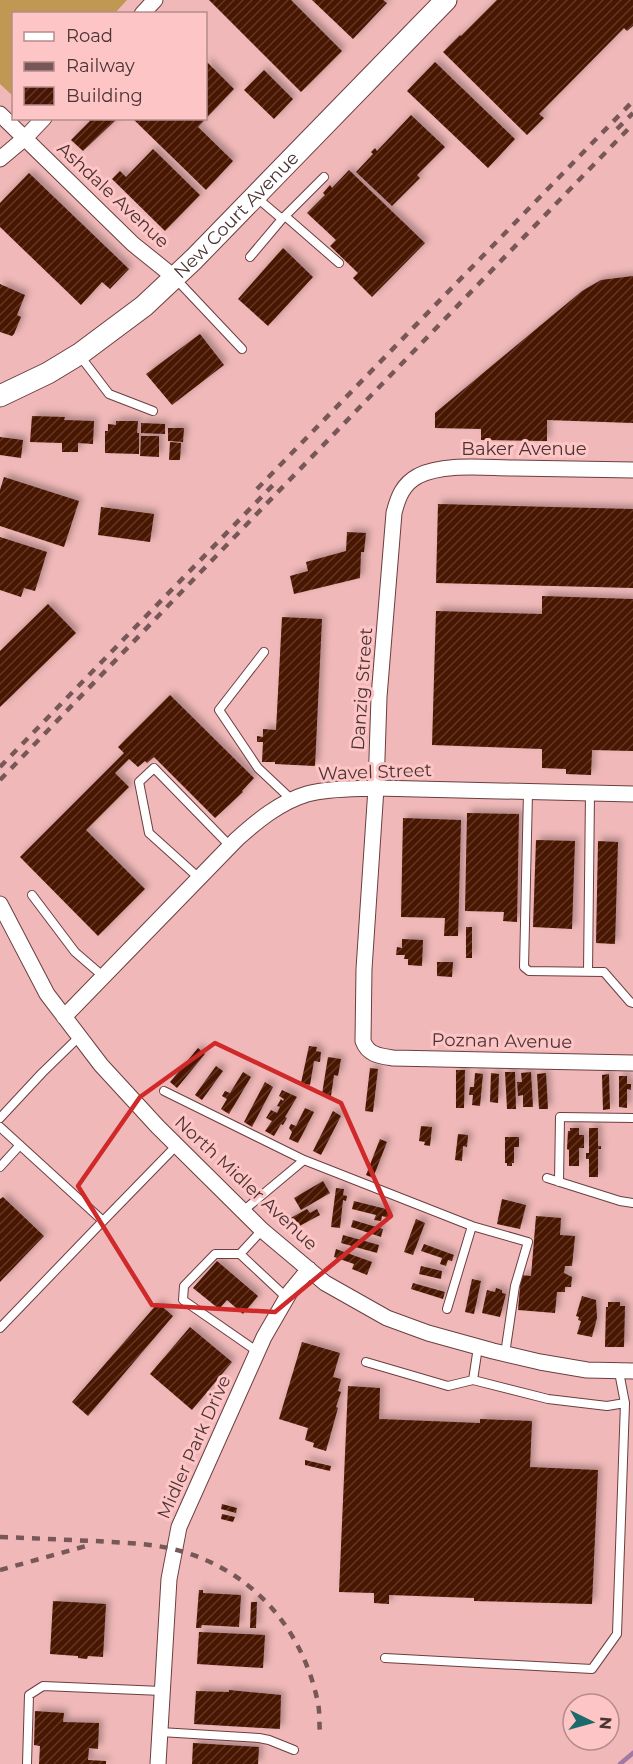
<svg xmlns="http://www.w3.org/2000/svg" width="633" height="1764" viewBox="0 0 633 1764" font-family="Montserrat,sans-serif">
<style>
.green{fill:#c19853}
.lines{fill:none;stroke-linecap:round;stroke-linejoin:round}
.stream{stroke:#a278a4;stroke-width:4.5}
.building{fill:url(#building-hatch);filter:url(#shadow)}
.service-casing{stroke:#6c3e3f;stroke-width:10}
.minor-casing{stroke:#6c3e3f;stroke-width:17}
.secondary-casing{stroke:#6c3e3f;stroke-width:23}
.service{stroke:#fff;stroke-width:8}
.minor{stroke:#fff;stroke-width:15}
.secondary{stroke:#fff;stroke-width:21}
.rail{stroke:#775757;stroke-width:4.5;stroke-dasharray:8 8;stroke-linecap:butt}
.marked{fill:none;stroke:#cf2929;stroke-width:4.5;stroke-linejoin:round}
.labels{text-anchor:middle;stroke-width:6;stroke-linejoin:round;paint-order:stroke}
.street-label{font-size:18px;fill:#4a3333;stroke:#fdc5c5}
</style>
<defs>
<pattern id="building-hatch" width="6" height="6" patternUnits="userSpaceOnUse" patternTransform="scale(1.5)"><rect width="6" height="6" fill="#481403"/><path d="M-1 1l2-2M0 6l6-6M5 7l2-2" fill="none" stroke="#623729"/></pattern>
<filter id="shadow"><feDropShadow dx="4" dy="-4" stdDeviation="3" flood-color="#0004"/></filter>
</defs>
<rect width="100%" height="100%" fill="#f0b8b8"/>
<path class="green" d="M0,0H127L115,13L14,14L13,96L0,84Z"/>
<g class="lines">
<path class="stream" d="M620,1764L633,1753"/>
</g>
<path class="building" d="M209,0H291L342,51L301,92Z
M312,0H383L387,3L353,39Z
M497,0H633V26L627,31L624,28L539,114L544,118L527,135L443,52L460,35L461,36Z
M206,61L234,89L198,127L233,161L206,190L132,118H206Z
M435,62L515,139L488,168L407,91Z
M264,70L293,99L274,119L244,90Z
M411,115L445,147L417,175L420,178L392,206L356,172L373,154L371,152L375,148L377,151Z
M91,118H118L83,151L71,140L90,121L89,120Z
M153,149L200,195L165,231L112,179L120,171L126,177Z
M349,170L425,243L372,297L353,278L358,273L330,246L336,240L307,213L325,195L323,193L330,185L332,188Z
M29,173L129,269L110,289L102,282L81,305L0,227V203Z
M283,248L313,277L268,326L238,299Z
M633,276V423L547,420V441L481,440V429L435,428V413L582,291L601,280Z
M0,284L25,295L17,315L21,317L14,334L12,336L0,332Z
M200,334L224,365L172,405L146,374Z
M32,416L65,417L64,420L94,421L93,444L78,443V452H62V443L30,442Z
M116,421H138L137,433H139V454L105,453V431H108V424L116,425Z
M141,423L165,424V434L141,433Z
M168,428H184L183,442L168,441Z
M141,436H159V457L140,456Z
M0,437L23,440L21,458L0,455Z
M170,442L181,443L180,460H169Z
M4,477L79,501L64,547L0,526V490Z
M438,504L633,509V588L436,583Z
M101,507L154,514L150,542L98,535Z
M347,532L366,533L364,552H361L360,578L294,594L290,576L308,571L306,562L346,551Z
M0,537L47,552L35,591L24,588L21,597L0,590Z
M542,596L633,599V751L592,750L591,775L566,774V769L542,768V749L432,745L436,611L542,614Z
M48,604L76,633L0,707V651Z
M282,617L322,619L315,766L275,764V762H262L263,742H257V736L263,737V729L276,730Z
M170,695L254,778L242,791L243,792L215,818L154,757L147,763L145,761L138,767L129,759L115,773L129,787L86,830L145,889L98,936L20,857L124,753L118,747Z
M467,813L519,814L517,922L503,921L504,912L465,911Z
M403,818L461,820L458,936H444L445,918L401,917Z
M536,840L575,841L572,929L533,927Z
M598,841L618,842L615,944L596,943Z
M466,927H472V958H466Z
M402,939L423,940L422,966L408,965V959H404L405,955H396L397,947L402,948Z
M437,962H453L452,977L437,976Z
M309,1046L317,1047L316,1051L321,1052L320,1062L314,1061L310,1085L301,1083Z
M198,1048L205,1054L177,1088L170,1082Z
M328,1057L341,1059L338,1076L334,1075L331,1096L322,1094Z
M216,1066L223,1071L202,1100L195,1095Z
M370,1068L378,1069L373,1112L365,1111Z
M456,1070H465L464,1108H456Z
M243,1072L251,1077L229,1114L221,1109L227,1099L222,1096L225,1091L230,1093Z
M505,1072H515L516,1109H507Z
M531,1072L533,1107H523V1095L518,1096L517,1082H522L521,1073Z
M475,1073L483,1074L480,1106L472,1105L473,1095H469L470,1087H474Z
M491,1073L499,1074L498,1103L490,1102Z
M546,1073L548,1109H539L537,1074Z
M609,1074L610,1109L603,1110L602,1075Z
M619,1076H627V1084H631V1090L627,1089V1108L619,1107Z
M265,1082L273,1087L252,1127L244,1122Z
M282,1090L297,1097L285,1117L287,1118L283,1125L281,1124L274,1136L265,1131L272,1121L266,1118L271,1110L277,1113L280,1107L277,1106L281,1099L283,1101L284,1099L279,1096Z
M305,1108L314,1112L298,1143L289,1139L292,1132L289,1128L291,1124L296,1126Z
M333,1111L341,1116L321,1155L313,1151Z
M421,1126L432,1127L430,1146L424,1145L425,1142L419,1141Z
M570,1128H579V1135H584V1148H579V1166H569V1150L567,1149L568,1131H570Z
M589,1128H598V1146H601V1149H598V1177H589V1159H586V1153H589Z
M458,1134L468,1135L467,1147L463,1146L462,1161L455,1160Z
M505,1137H519V1147H514V1163H512V1166H507V1163H505Z
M380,1139L387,1142L373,1178L366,1175Z
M323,1181L330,1193L301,1210L294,1198Z
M336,1188L344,1189L343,1195L347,1196L346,1201L343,1200L340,1228L331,1227Z
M3,1197L44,1236L0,1282V1199Z
M502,1199L526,1205L520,1229L497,1224Z
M354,1201L390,1210L389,1218L382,1216L381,1221L374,1220L376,1215L352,1209Z
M307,1209L310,1213L317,1209L320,1215L292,1230L287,1220Z
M536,1216L561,1218L560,1235L575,1236L572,1266H565L564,1273L572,1277L571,1287H565V1292H557L555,1313L518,1310L521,1275L531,1276Z
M416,1219L425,1223L413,1255L404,1252Z
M353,1220L383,1229L381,1237L351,1227Z
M343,1235L379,1245L377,1253L341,1243Z
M424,1244L454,1255L452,1261L448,1260L446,1266L440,1264L442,1258L421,1251Z
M336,1249L372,1262L367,1275L352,1269L354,1264L334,1257Z
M217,1261L258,1296L243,1314L227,1300L219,1309L193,1288Z
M421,1266L442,1271L441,1279L419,1274Z
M472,1279L481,1281L474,1314L465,1312Z
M413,1283L445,1292L443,1299L411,1289Z
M496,1288L502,1290V1293L506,1294L500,1317L482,1313L487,1290L495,1292Z
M582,1296L596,1300L597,1318L592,1337L577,1334L581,1321L578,1320L579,1317L576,1316Z
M608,1302H620V1306H625L624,1347H605L606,1307H608Z
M158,1303L173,1316L88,1416L72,1402Z
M190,1327L232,1362L192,1410L150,1374Z
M302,1342L340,1353L333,1377L341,1379L338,1391L341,1392L336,1407L338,1408L326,1451L313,1447L314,1443L305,1440L308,1428L279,1419Z
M348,1386L380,1388L379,1419L480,1423V1419L532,1421L530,1467L598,1470L592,1604L474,1601V1598L389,1595V1604L374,1603V1593L339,1592Z
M305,1460L331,1466L330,1471L305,1465Z
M222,1504L237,1508L236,1513L221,1509Z
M222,1514L235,1517L233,1522L221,1519Z
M199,1590H203V1593L241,1595L239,1627L202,1625L201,1628H196Z
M53,1601L106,1604L103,1657L88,1656L87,1659L78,1658V1656L50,1654Z
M251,1602H257L256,1628H250Z
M199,1632L265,1635L263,1668L197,1664Z
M229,1690L281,1695L280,1729L194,1724L196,1691L229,1692Z
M35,1711L64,1713L63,1722L99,1723L98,1749L89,1748L88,1760L106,1761V1764H39L40,1746L34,1745Z
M193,1743L259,1747L258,1764H192Z"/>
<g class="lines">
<defs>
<path id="service" d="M285,216L339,263
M283,218L324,177
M250,257L282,219L256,197
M175,278L242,349
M80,356L109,394L153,411
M264,652L219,710L258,768L292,800
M528,792L524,967L529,971L604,972L630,1002L633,1003
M199,878L149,833L139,782L154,768L230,846
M32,895L75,952L104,977
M588,972L590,793
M164,1091L304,1160L472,1226L528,1242L515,1286L505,1354
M0,1118L42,1073L79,1037
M0,1127L103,1221L177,1145
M0,1167L20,1145
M547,1178L620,1201L633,1203
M559,1182L560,1117L633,1118
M243,1211L304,1160
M240,1254L287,1298
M447,1309L472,1226
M0,1328L103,1221
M258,1352L183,1300L184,1286L215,1254H240L262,1230
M366,1362L448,1386L473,1380L478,1347
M473,1380L548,1399L607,1406L625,1403
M385,1658L592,1669L617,1634L625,1403L619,1372
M160,1732L259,1738L269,1740L294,1750
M27,1764L29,1695L43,1686L162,1691"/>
<path id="minor" d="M142,14L155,0
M0,114L133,244L174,277
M0,159L25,138L44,118
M633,470C593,469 553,469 514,468C485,468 444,463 418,476C403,484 398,497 394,513L379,697L376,788L364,969L363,1041C368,1055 380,1056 393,1058L633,1063
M0,904L47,994L101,1065L158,1127L262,1230L325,1283L387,1318L428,1333L493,1351L540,1362L587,1370L633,1371
M64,1017L237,839C257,821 280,802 307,794C329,788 353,789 376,788L633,794
M158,1764L169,1579L179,1527L264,1337L290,1292L309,1269"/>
<g id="secondary">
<path id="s1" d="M0,396L48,373L81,353L144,306L194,259L446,0"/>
</g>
</defs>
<use href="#service" class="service-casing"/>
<use href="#minor" class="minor-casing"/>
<use href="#secondary" class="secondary-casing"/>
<use href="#service" class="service"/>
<use href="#minor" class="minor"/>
<use href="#secondary" class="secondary"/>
<path class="rail" d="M617,129L633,113
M257,489L633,101
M0,767L273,485
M0,780L633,124
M0,1537C32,1538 64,1540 96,1541C121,1543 148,1543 173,1549C250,1568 302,1626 318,1703C320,1713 319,1724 320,1735
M0,1570L86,1546"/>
</g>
<path class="marked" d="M215,1043L341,1103L391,1216L275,1312L152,1305L78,1186L140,1097Z"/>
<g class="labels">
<g class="street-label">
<text transform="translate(113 195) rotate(43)" y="6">Ashdale Avenue</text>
<text dy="6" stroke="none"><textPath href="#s1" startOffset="300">New Court Avenue</textPath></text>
<text x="524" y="455">Baker Avenue</text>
<text transform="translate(362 689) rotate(-86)" y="6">Danzig Street</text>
<text transform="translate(375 772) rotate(-2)" y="6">Wavel Street</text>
<text transform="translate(502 1041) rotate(1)" y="6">Poznan Avenue</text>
<text transform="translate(246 1183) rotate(43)" y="6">North Midler Avenue</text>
<text transform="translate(194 1447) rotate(-66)" y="6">Midler Park Drive</text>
</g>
</g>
<rect x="12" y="12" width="195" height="108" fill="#fdc5c5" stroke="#b58b8b" stroke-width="1.5"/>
<rect x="24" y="32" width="30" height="9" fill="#ffffff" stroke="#b58b8b" stroke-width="1.5"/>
<text x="66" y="42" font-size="18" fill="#4a3333">Road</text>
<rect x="24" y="62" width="30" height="9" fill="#775757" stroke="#b58b8b" stroke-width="1.5"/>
<text x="66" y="72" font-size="18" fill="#4a3333">Railway</text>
<rect x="24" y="87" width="30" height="18" fill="url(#building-hatch)" stroke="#b58b8b" stroke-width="1.5"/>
<text x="66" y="102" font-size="18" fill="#4a3333">Building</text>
<g transform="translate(591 1722) rotate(95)"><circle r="28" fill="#fdc5c5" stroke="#b58b8b" stroke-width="1.5"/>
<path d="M0-4.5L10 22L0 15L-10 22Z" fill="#1d6a6d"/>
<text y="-9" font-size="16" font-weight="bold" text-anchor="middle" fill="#4a3333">N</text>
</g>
</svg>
